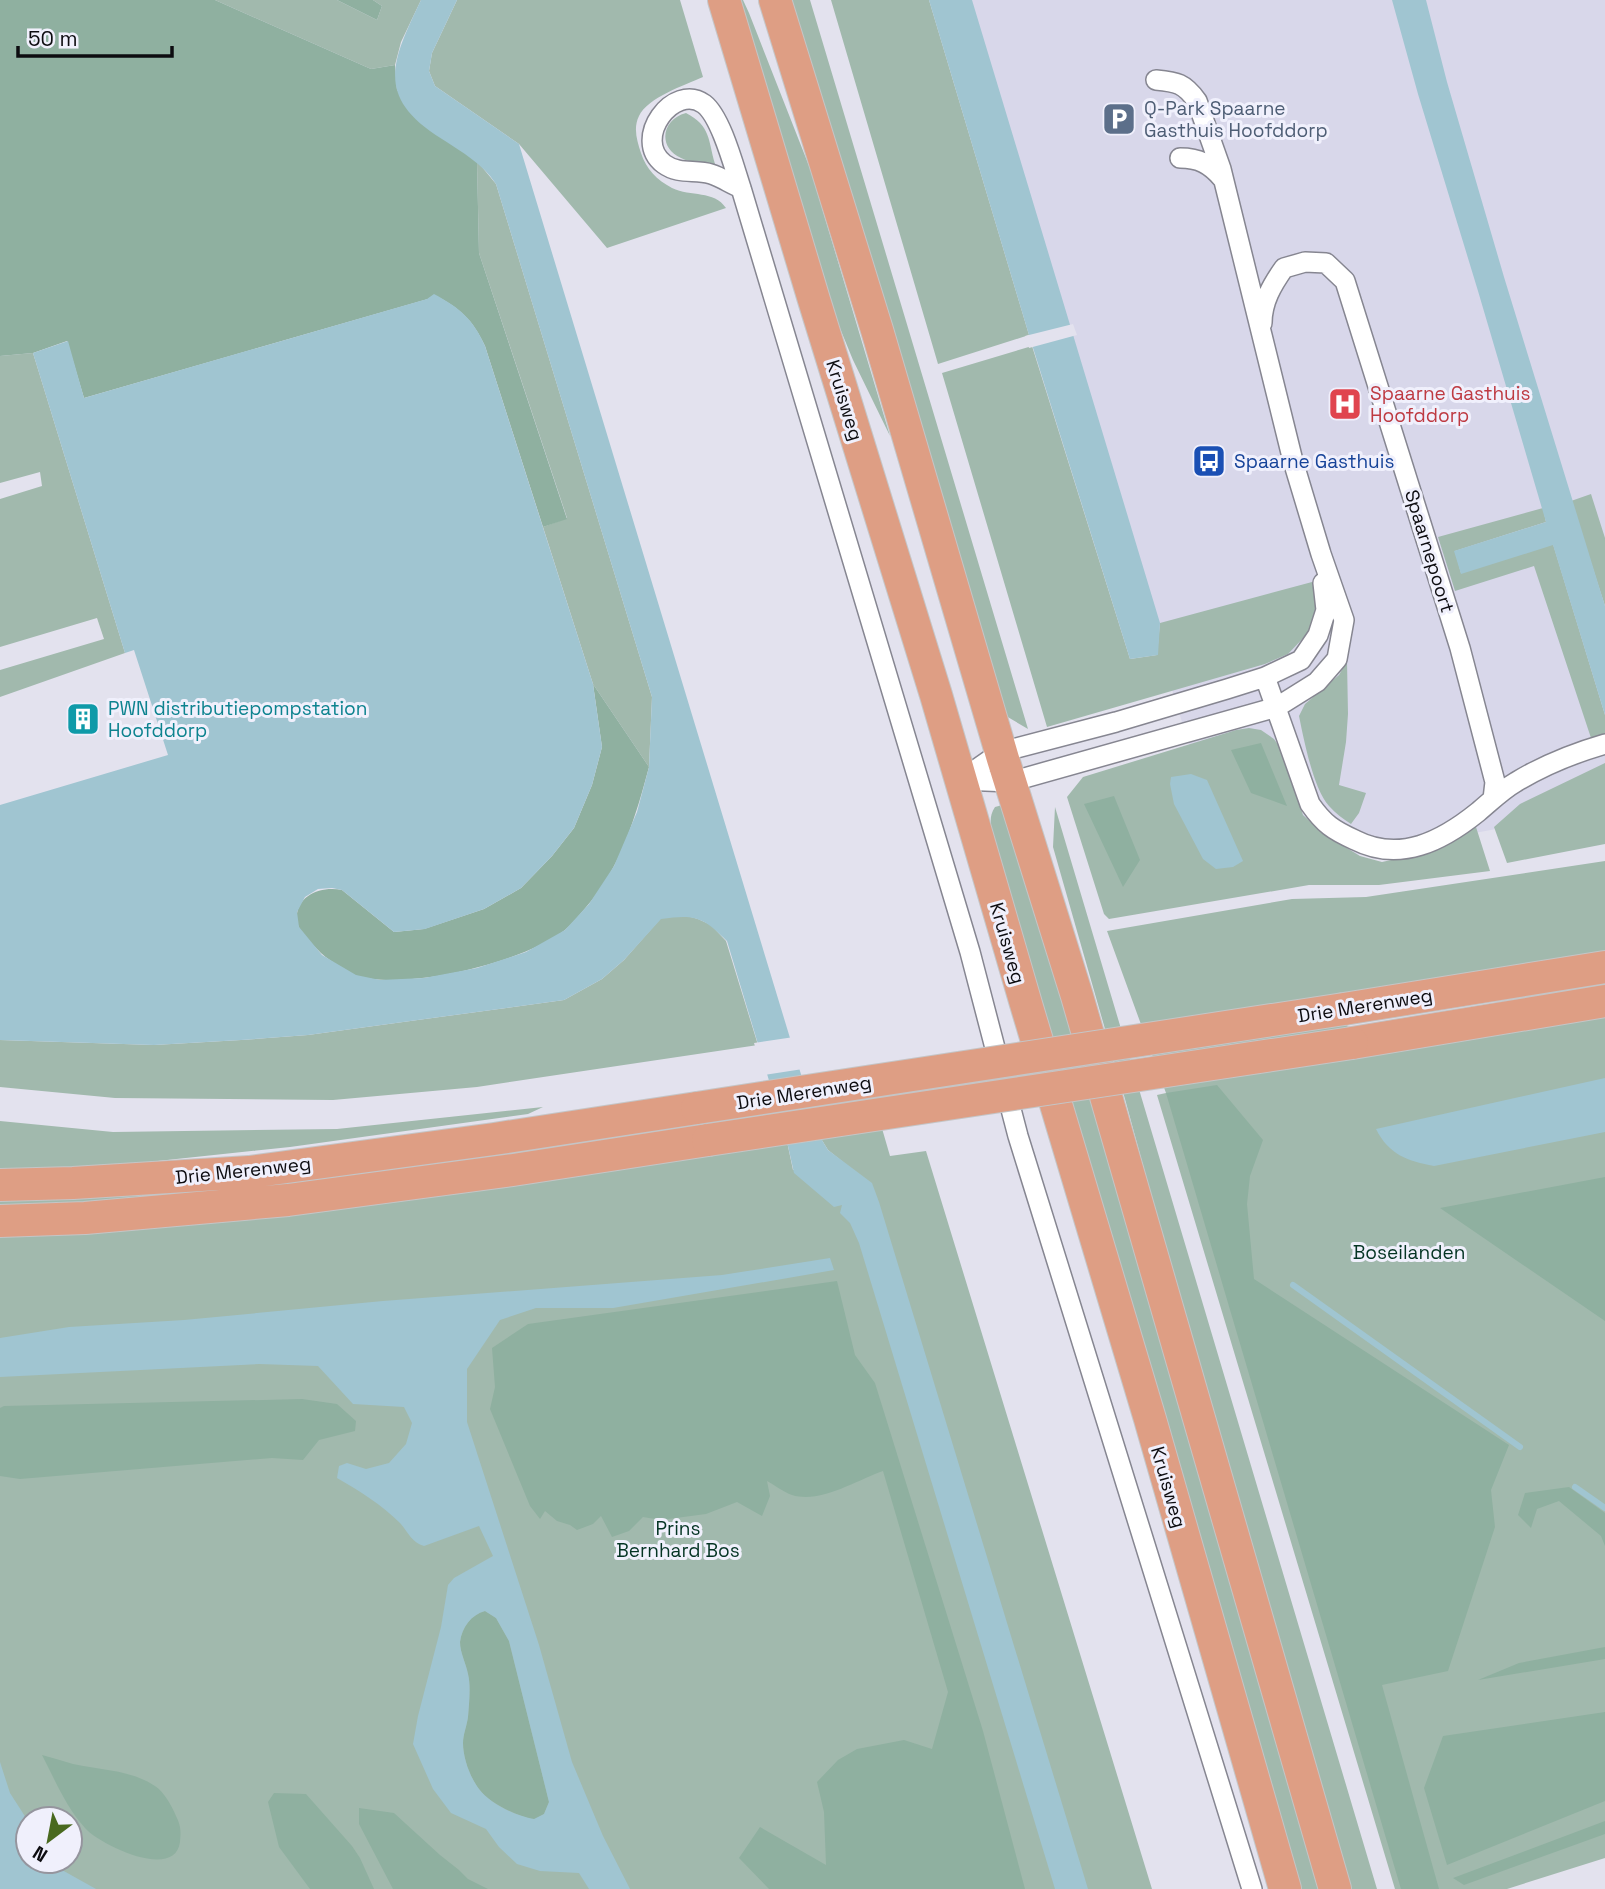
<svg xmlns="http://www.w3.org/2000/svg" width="1605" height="1889" viewBox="0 0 1605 1889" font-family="'Space Grotesk',sans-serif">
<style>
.built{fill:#d8d7ea}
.green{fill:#a1b9ad;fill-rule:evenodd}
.forest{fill:#8fb0a0}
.water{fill:#a0c5d1;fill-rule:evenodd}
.pier{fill:#e3e2ee}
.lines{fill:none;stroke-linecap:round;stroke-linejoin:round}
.stream{stroke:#a0c5d1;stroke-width:6}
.minor-casing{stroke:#868691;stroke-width:22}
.trunk-casing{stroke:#c5c5c6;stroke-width:34}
.minor{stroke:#fff;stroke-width:19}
.trunk{stroke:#de9e84;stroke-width:32}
.trunk-bridge-casing{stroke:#c5c5c6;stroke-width:34;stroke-linecap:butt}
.trunk-bridge{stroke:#de9e84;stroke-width:32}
.labels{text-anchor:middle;stroke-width:6;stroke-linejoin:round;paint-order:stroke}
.service-label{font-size:19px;fill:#4e5e75;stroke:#f0f0fc;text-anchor:start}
.health-label{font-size:19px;fill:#be3a42;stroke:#f0f0fc;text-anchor:start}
.street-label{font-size:19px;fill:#0d0c10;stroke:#f0f0fc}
.transit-label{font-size:19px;fill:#164399;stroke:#f0f0fc;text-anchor:start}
.culture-label{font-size:19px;fill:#0d838f;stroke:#f0f0fc;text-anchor:start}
.park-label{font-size:19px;fill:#043423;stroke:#f0f0fc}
</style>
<rect width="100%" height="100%" fill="#e3e2ee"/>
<path class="built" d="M960,0H1605V809L1230,878Z"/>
<path class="green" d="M215,0H337L377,20L382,6L373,0H421L401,42L395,65L371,69Z
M457,0H680L703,77C685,85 647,98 639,116C633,128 637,141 641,153C646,169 657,180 672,188C691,197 714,190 726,208L607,248L519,144L435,86L429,71L432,53Z
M736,0H743L749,13L811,171L890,436L853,360L816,270Z
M791,0H810L1028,729L1006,716Z
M831,0H929L1029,335L938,364Z
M686,113C711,126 708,140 715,164C704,163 691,163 681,158C657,147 662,119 686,113Z
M477,161L496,184L652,697L649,767L593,684L543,527L567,518L479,253Z
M1032,346L1130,659L1157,655L1160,623L1312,582L1317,608L1308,633L1288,654L1265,664L1047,727L942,373Z
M33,353L125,653L0,697V670L104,639L97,618L0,647V499L42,486L40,472L0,483V356Z
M1591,494L1605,538V606L1571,501Z
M1543,508L1546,522L1455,551L1461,573L1553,544L1605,715V734L1591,738L1534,566L1455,591L1438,537Z
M1347,661L1348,714L1346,742L1339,785L1366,793L1359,813L1351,824C1343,819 1335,813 1329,806C1313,788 1304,740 1299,716L1305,704L1339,675Z
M1249,728L1261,730L1274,739L1283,752L1303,815L1324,834L1360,856L1382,862L1432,851L1476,827L1490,871L1379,885H1309L1109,919L1104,914L1067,797L1083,777L1236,730Z
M1605,763V844L1507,863L1494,827L1520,804Z
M1006,804L1325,1889H1301L995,843C992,830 987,819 995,807Z
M1055,807L1377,1889H1349L1228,1479L1125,1099L1053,847Z
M1605,861V952L1339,994L1356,1058L1605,1014V1858L1507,1889H1395L1157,1095L1166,1093L1107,931L1292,899L1366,897Z
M684,915L698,919L711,925L726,941L758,1045L477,1087L333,1100L115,1098L0,1087V1040L154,1045L241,1040L308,1035L564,1000L602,979L624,960L661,918Z
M543,1107L528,1114L290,1147L139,1163L0,1171V1121L113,1132L337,1129Z
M881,1125L890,1156L926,1151L1152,1889H0V1230L786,1137L793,1170L843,1162L828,1150L820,1137ZM28,1819H70V1861H28Z
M329,1175L236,1194L0,1210V1192Z"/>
<path class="forest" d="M0,0H215L371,69L395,65L397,90L477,161L479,253L567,519L543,527L485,346C473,320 460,308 434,295L428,299L84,398L67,341L33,353L0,356Z
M337,0H373L382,6L377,20Z
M593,684L649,767C636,815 621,868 587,906C580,914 573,923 565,930C525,962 407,991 357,976C347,972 325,958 318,950C311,943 301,934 298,925C291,898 319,885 342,890L394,932L424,929L484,909L521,888L552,856L574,828L592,785L602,747Z
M1261,743L1287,806L1251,793L1231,750Z
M1114,796L1140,860L1123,887L1084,804Z
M1217,1085L1263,1140L1250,1176L1247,1204L1254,1279L1509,1445L1491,1490L1495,1527L1448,1671L1382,1685L1439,1889H1401L1166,1093Z
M1605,1177V1321L1440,1208Z
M837,1281L855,1355L875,1383L983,1731L1025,1889H769L739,1858L760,1827L826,1865L824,1812L817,1782L838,1760L857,1749L904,1740L932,1749L948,1692L883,1471C857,1480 820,1504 792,1495C783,1492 775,1485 767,1481L770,1496L762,1516L737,1502L706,1514L661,1520L643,1517L629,1531L612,1537L601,1516L593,1524L577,1530L570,1525L557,1521L545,1511L540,1519L530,1506L490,1409L495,1387L492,1348L528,1324Z
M302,1399L337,1404L356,1421L355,1431L319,1440L303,1460L272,1458L20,1479L0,1476V1408L4,1406Z
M1569,1487L1605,1513V1546L1601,1536L1559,1501L1537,1509L1531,1528L1518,1515L1525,1493Z
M485,1611L496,1618L509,1641L549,1802L544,1814L534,1820C516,1815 490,1804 479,1789C470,1777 463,1758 463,1743C463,1735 467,1725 468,1717C469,1704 471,1686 468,1674C466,1663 460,1653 460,1642C462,1627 471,1615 485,1611Z
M1605,1647V1659L1478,1680L1519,1663Z
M1605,1712V1801L1447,1865L1424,1788L1443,1736Z
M42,1755C53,1758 63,1761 73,1764C101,1770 131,1770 155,1786C164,1792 172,1806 176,1816C181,1826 181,1831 180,1842C175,1881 100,1845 85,1828C66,1807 55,1780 42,1755Z
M274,1793L306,1794L352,1846L360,1858L374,1889H310L279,1847L268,1802Z
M359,1808L394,1813L440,1855L459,1870L468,1879L488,1889H393L359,1824Z
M1605,1821V1834L1464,1885L1453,1878Z"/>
<path class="water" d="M421,0H457L432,53L429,71L435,86L519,144L820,1137L828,1150L872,1183L879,1202L1088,1889H1055L859,1243L850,1223L840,1213L842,1205L834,1207L794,1173L786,1137L727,941C703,917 695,914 661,919L624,960L602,979L564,1000L308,1035L241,1040L154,1045L0,1040V805L168,755L134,650L125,653L33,353L68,341L84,398L427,299L434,294C460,308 473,319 485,346L593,684L602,747L592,785L574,828L552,856L521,888L484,909L425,929L394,932L342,890L332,888L318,889L305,897L297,912L299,927L322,955L356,975L380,980L424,978L477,968L526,952L565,930L589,904L614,866L637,812L649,767L652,697L496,184C482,163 463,153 442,139C374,97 392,61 421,0Z
M929,0H972L1160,623L1158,655L1130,659L1029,335Z
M1392,0H1426L1447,82L1504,277L1605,606V715L1553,545L1461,574L1454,551L1546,522L1478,291L1418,94Z
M1191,774L1207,780L1243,861L1233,867L1216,869L1203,859L1174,804L1170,784L1171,777Z
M1605,1078V1132L1434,1166C1408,1161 1389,1155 1376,1129Z
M830,1258L834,1270L613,1308H536L500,1320L467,1369V1422L539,1645L572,1762L603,1836L630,1889H589L579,1873L540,1871L517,1864L499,1847L486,1829L451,1813L433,1789L413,1744L418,1716L441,1627L448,1585L454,1578L493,1556L479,1526L424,1546C412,1543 408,1532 400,1523C382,1505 360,1491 337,1478L339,1466L347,1463L366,1469L389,1463L406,1444L412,1423L404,1407L353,1404L318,1366L259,1364L0,1377V1338L69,1327L184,1320L383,1301L722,1275ZM485,1611L496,1618L509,1641L549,1802L544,1814L534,1819C516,1816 490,1804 479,1789C470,1777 463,1758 463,1743C463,1735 467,1725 468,1717C469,1704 471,1686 468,1674C466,1663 460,1653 460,1642C462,1627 471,1615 485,1611Z
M0,1762L10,1793L28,1821V1861H55L62,1870L96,1889H0Z"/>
<path class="pier" d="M1073,324L1077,335L1029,348L1025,336Z
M794,1037L803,1069L764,1075L754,1043Z"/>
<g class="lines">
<path class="stream" d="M1293,1285L1520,1447
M1575,1487L1605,1508"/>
<defs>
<path id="minor" d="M1180,158C1199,158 1210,164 1222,178
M741,188C731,184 721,177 711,174C695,169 679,175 664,164C631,139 674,82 704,104C721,117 734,167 741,188L970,952L1018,1136L1252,1889
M1262,323C1262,302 1272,285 1284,268L1305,262L1326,263L1345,281L1460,648L1495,782L1493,799
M1265,677L1310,804C1324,824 1333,830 1355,840C1400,863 1442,841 1478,812C1490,802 1502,790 1516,782C1544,765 1574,753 1605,744
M961,780L1010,782L1277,707L1317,682L1337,659L1344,620L1321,554L1293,461L1221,169L1197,101C1184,83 1177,82 1156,80
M961,780L1001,752L1116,722L1227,689L1265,677L1301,660L1318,635L1326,610L1323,583"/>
<path id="trunk" d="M724,0L814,300L936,695L1026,1004L1150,1419L1285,1889
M775,0L877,330L1003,759L1077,996L1335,1889
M1344,1009L1605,967
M1352,1043L1605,1001
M0,1185L73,1183L249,1172L494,1139L697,1108
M0,1221L85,1218L288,1200L513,1170L708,1140"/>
</defs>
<use href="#minor" class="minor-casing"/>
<use href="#trunk" class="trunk-casing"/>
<use href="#minor" class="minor"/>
<use href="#trunk" class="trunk"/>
<defs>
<path id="trunk-bridge" d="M697,1108L1344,1009
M708,1140L1352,1043"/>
</defs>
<use href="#trunk-bridge" class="trunk-bridge-casing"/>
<use href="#trunk-bridge" class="trunk-bridge"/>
</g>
<defs>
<symbol id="parking-square" viewBox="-11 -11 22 22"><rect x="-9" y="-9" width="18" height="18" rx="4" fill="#5c6f8a" stroke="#f0f0fc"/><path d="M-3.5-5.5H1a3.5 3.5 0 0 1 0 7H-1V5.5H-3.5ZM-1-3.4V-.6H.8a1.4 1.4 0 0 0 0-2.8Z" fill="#fff"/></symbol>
<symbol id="hospital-square" viewBox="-11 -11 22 22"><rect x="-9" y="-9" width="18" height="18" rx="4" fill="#e0444e" stroke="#f0f0fc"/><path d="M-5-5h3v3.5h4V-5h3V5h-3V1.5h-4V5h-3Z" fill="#fff"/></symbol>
<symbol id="bus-square" viewBox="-11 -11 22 22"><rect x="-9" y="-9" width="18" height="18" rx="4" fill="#1a4fb4" stroke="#f0f0fc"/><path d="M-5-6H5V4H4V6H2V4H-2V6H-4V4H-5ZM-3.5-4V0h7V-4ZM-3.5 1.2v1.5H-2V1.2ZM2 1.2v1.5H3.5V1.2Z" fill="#fff"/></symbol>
<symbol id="building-square" viewBox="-11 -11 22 22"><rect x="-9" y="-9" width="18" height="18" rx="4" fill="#0f9aa8" stroke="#f0f0fc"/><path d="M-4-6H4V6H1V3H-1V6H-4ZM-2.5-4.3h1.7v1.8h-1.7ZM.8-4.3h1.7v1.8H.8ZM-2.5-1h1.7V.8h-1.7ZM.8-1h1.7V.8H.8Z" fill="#fff"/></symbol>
</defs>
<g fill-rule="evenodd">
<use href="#parking-square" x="1100" y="100" width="38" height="38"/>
<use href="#hospital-square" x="1326" y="385" width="38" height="38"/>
<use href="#bus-square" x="1190" y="442" width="38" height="38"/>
<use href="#building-square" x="64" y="700" width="38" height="38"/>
</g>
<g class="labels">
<g class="service-label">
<text x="1144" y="115">Q-Park Spaarne<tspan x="1144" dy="22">Gasthuis Hoofddorp</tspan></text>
</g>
<g class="health-label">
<text x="1370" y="400">Spaarne Gasthuis<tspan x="1370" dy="22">Hoofddorp</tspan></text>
</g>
<g class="street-label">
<text transform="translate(845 400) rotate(73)" y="7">Kruisweg</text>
<text transform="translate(1430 551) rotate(73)" y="7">Spaarnepoort</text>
<text transform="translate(1008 943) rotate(74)" y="7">Kruisweg</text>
<text transform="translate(1365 1005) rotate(-9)" y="7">Drie Merenweg</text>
<text transform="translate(804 1092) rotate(-9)" y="7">Drie Merenweg</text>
<text transform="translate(243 1170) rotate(-6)" y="7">Drie Merenweg</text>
<text transform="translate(1169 1487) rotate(74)" y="7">Kruisweg</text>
</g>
<g class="transit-label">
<text x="1234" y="468">Spaarne Gasthuis</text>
</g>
<g class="culture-label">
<text x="108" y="715">PWN distributiepompstation<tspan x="108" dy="22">Hoofddorp</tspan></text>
</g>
<g class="park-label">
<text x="1409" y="1259">Boseilanden</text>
<text x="678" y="1535">Prins<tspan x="678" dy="22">Bernhard Bos</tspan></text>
</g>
</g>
<g transform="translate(49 1840) rotate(212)"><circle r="33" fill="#f0f0fc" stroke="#95959e" stroke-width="2"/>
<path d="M0-5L12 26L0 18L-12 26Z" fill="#49691f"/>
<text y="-10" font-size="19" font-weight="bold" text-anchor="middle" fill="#0d0c10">N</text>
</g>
<path d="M18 46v10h154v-10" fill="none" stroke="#0d0c10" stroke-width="3.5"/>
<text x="28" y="46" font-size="21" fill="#0d0c10" stroke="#f0f0fc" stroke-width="5" paint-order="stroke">50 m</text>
</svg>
